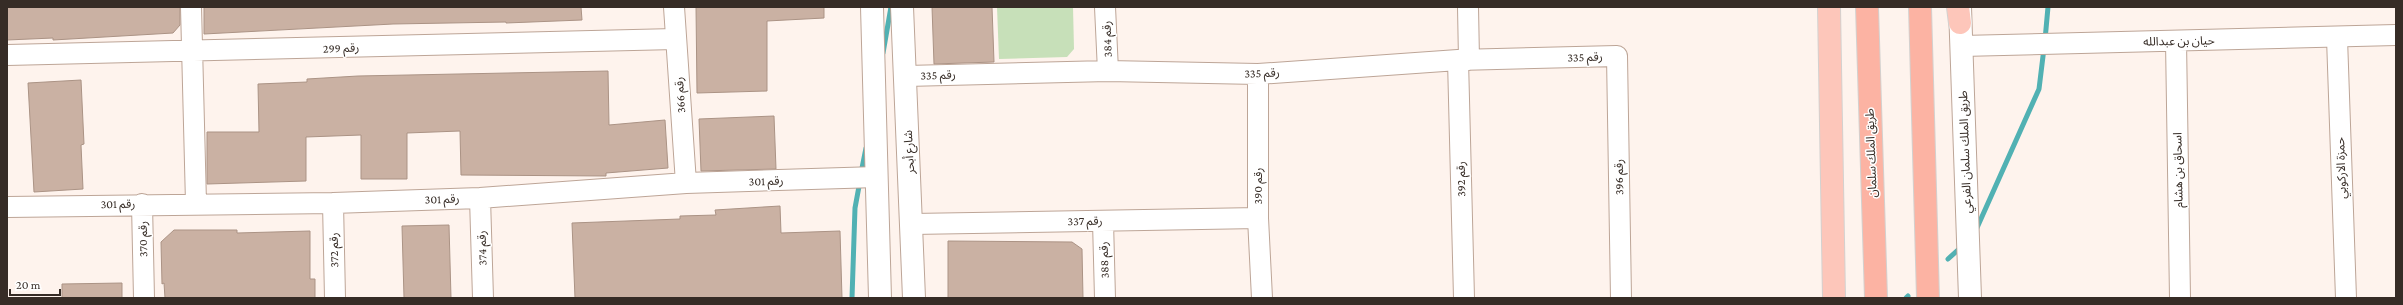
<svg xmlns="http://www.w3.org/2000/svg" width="2403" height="305" viewBox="0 0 2403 305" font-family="'Crimson Pro','Noto Sans Arabic',serif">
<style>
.green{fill:#c7e0b9}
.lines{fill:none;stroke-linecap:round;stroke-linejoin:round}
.stream{stroke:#51b1b3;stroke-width:5}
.building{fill:#cab1a3;stroke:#ab9385}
.minor-casing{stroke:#bda597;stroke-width:22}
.tertiary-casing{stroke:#bda597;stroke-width:24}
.primary-casing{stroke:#d3d1cf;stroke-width:24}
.trunk-casing{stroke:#d3d1cf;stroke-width:24}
.minor{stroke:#fff;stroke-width:20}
.tertiary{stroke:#fff;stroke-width:22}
.primary{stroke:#fdc6ba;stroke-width:22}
.trunk{stroke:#fcb3a3;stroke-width:22}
.labels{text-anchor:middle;stroke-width:3;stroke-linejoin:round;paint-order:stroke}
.street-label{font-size:12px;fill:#362c26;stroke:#fff}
</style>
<rect width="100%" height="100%" fill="#fef3ed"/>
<path class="green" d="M997,7H1073L1074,49L1067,57L999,59Z"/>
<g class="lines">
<path class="stream" d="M2045,40L2048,7
M883,53L891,7
M861,173L866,148
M1976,230L2039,89L2044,48
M1948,259L1959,249
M852,298L855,208L860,181
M1906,298L1908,296"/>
</g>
<path class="building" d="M7,7H180V25L173,33L53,40V38L7,40Z
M204,7H581L582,20L506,23V22L393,24L204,34Z
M696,7H824V18L767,21V91L697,93Z
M932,7H992L994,62L934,64Z
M608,71L609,125L665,120L668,168L606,173V176L461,175L460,131L407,133V179H361V135L306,137V181L207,184V132H259L258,84L307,82V79L358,76Z
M81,80L84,144L81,145L83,189L34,192L28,83Z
M774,116L776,169L701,171L699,119Z
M780,206L781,233L840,231L842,298H575L572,223L680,219V216L716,215L715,210Z
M449,225L451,298H404L402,226Z
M174,230H237V233L310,231V279H315V298H165L164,283L162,284L161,242Z
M948,241L1072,242L1082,249L1083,298H948Z
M122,283V298H62V284Z"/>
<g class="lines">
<defs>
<path id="minor" d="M191,7L196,203
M674,7L686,183
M1105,7L1108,71
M1468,7L1469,60
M2337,38L2346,298
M2176,41L2180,298
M1962,46L2396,35
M7,55L675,39
M1458,60L1464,298
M1258,74V218L1262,298
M906,76L1108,71L1258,74L1458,60L1617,56L1621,298
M480,198L483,298
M333,203L335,298
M142,204L144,298
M7,207L333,203L480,198L686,183L877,177
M1103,221L1105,298
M912,224L1258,218"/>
<path id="tertiary" d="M872,7L880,298
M902,7L914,298
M1960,7L1970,298"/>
<path id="primary" d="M1829,7L1834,298
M1958,7L1960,23"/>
<path id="trunk" d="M1867,7L1876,298
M1920,7L1928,298"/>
</defs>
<use href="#minor" class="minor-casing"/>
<use href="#tertiary" class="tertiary-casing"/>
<use href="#primary" class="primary-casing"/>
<use href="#trunk" class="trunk-casing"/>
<use href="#minor" class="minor"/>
<use href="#tertiary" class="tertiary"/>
<use href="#primary" class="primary"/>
<use href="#trunk" class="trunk"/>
</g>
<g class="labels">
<g class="street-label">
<text transform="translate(1107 39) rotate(-92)" y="4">رقم 384</text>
<text transform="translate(2179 41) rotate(-1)" y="4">حيان بن عبدالله</text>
<text transform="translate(341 48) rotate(-2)" y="4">رقم 299</text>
<text transform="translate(1585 57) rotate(-2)" y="4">رقم 335</text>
<text transform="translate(1262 73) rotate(-2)" y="4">رقم 335</text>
<text transform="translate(938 75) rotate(-2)" y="4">رقم 335</text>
<text transform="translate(680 95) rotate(-94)" y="4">رقم 366</text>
<text transform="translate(909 152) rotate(-93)" y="4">شارع أبحر</text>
<text transform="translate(1965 152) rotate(-92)" y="4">طريق الملك سلمان الفرعي</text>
<text transform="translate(1871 153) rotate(-92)" y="4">طريق الملك سلمان</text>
<text transform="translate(2341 168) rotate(-92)" y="4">حمزة الاركوبي</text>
<text transform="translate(2178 170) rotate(-91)" y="4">اسحاق بن هشام</text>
<text transform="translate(1619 177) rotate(-91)" y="4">رقم 396</text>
<text transform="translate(1461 179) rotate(-91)" y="4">رقم 392</text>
<text transform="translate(766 181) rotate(-2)" y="4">رقم 301</text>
<text transform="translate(1258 186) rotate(-90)" y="4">رقم 390</text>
<text transform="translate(442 199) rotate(-2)" y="4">رقم 301</text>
<text transform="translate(118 204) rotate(-1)" y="4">رقم 301</text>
<text transform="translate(1085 221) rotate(-1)" y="4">رقم 337</text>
<text transform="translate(143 239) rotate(-91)" y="4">رقم 370</text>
<text transform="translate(482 248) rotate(-92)" y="4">رقم 374</text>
<text transform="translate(334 250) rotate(-91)" y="4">رقم 372</text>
<text transform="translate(1104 260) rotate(-92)" y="4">رقم 388</text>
</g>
</g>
<rect width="2403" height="305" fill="none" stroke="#362c26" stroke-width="16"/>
<path d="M10 289v6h50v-6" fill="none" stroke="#362c26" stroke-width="2"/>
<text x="16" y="289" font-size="12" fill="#362c26" stroke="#ffffff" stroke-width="3" paint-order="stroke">20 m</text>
</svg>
